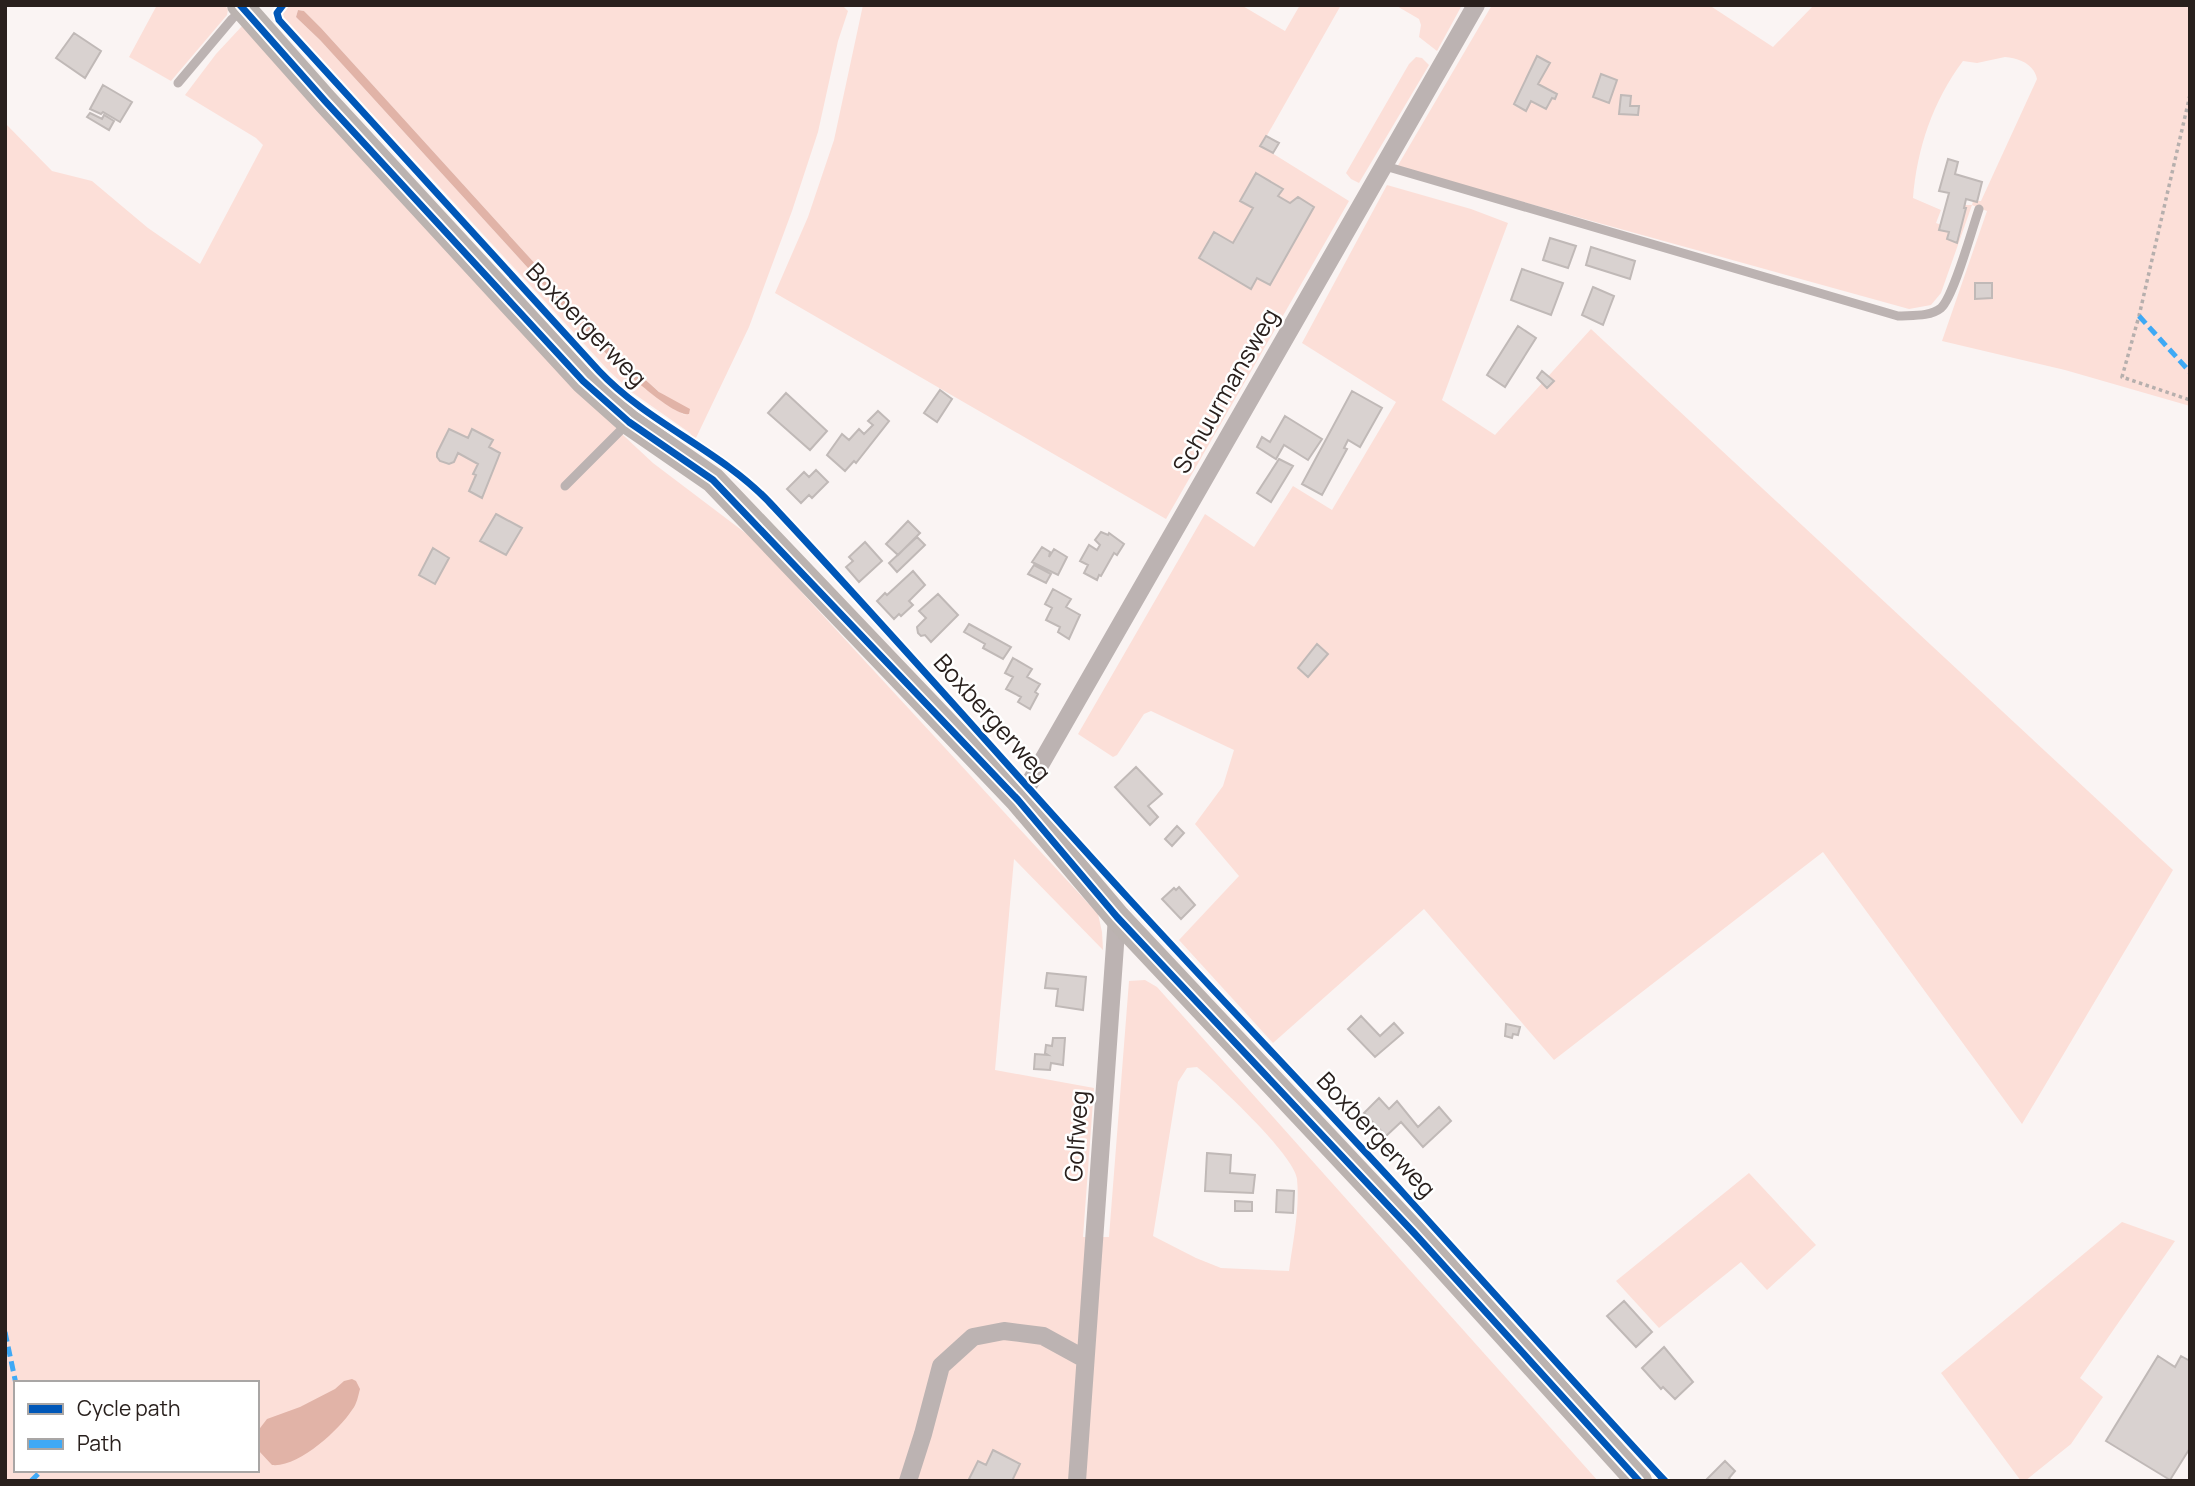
<svg xmlns="http://www.w3.org/2000/svg" width="2195" height="1486" viewBox="0 0 2195 1486" font-family="Manrope,sans-serif">
<style>
.green{fill:#fcdfd8;fill-rule:evenodd}
.water{fill:#e1b3a7}
.building{fill:#d9d2d0;stroke:#c0b9b7;stroke-width:2}
.lines{fill:none;stroke-linecap:round;stroke-linejoin:round}
.path{stroke:#b6afad;stroke-width:3.5;stroke-dasharray:3.5 3.5;stroke-linecap:butt}
.lane{stroke:#bcb3b2;stroke-width:9}
.street{stroke:#bcb3b2;stroke-width:18}
.secondary{stroke:#bbb3b0;stroke-width:26}
.quiet{stroke:#3fa9f5;stroke-width:5;stroke-dasharray:10 5;stroke-linecap:butt}
.cycleway-casing{stroke:#fff;stroke-width:11}
.cycleway{stroke:#0057b8;stroke-width:7}
.labels{text-anchor:middle;stroke-width:5;stroke-linejoin:round;paint-order:stroke}
.street-label{font-size:24px;fill:#29201d;stroke:#fff}
</style>
<rect width="100%" height="100%" fill="#faf4f3"/>
<path class="green" d="M157,5H224L228,9L227,15L171,81L129,57Z
M286,5H842L848,11L838,41L818,132L792,211L749,327L695,440L690,433L633,393L609,371L318,55L286,23L282,14ZM298,10L304,11L321,28L618,355L686,416L654,395L611,359L320,40L299,20L296,17Z
M863,5H1241L1285,31L1300,5H1341L1261,146L1349,201L1166,519L775,293L808,217L834,140Z
M1395,5H1462L1437,51L1419,37L1421,25L1419,19Z
M1492,5H1709L1773,47L1814,5H2190V406L2065,370L1942,341L1987,211L1972,205L1941,293L1931,305L1909,309L1397,167ZM2005,57C2019,58 2034,64 2037,79L1981,201H1973L1972,205H1964L1955,230L1936,223L1941,210L1913,198C1917,148 1933,101 1963,61L1977,63Z
M243,25L536,345L623,435L653,463L760,544L805,596L1098,914L1102,932L1103,950L1014,859L995,1070L1094,1088L1083,1237H1109L1129,981L1145,980L1157,987L1598,1481H5V123L52,171L92,181L148,228L200,264L263,145L256,138L185,95L216,54ZM1197,1067C1219,1085 1294,1155 1297,1179C1300,1209 1293,1241 1289,1271L1221,1268L1196,1258L1153,1236L1178,1082L1187,1068ZM16,1383H257V1470H16Z
M1416,57L1422,58L1429,65L1359,183L1351,179L1346,173L1409,64Z
M1387,185L1471,209L1508,223L1442,400L1495,435L1591,329L2173,870L2022,1124L1823,852L1554,1060L1424,909L1273,1043L1179,940L1239,876L1195,824L1223,786L1234,750L1151,711L1144,714L1117,755L1113,757L1078,734L1205,514L1254,547L1293,486L1332,510L1396,402L1302,343Z
M1749,1173L1816,1245L1767,1290L1741,1262L1659,1328L1616,1281Z
M2122,1222L2175,1241L2080,1378L2103,1397L2071,1444L2025,1481H2021L1941,1373Z"/>
<path class="water" d="M298,10L304,11L321,28L618,355L659,392L690,409L689,414C674,417 625,371 611,359L320,40L299,20L296,17Z
M352,1379L356,1381L360,1389C358,1396 357,1404 352,1410C339,1430 298,1468 272,1465L258,1450L257,1432L267,1419L300,1407L335,1389L344,1381Z"/>
<path class="building" d="M74,33L101,51L85,78L56,58Z
M1537,56L1550,63L1538,84L1557,94L1555,99L1552,98L1546,109L1531,101L1526,111L1514,104Z
M1601,74L1617,80L1609,103L1593,97Z
M103,85L132,102L120,122L103,112L101,114L90,109Z
M1621,95L1631,96L1630,106H1639L1638,115L1619,114Z
M90,113L102,119L104,115L114,121L109,130L87,117Z
M1266,136L1279,143L1273,153L1260,146Z
M1948,159L1958,162L1955,174L1982,182L1977,202L1966,199L1964,208H1966L1957,243L1947,239L1949,232L1939,230L1949,193L1939,191Z
M1256,173L1283,189L1278,196L1290,203L1298,197L1314,207L1270,285L1257,278L1251,289L1199,258L1214,232L1233,243L1253,208L1240,201Z
M1550,238L1576,246L1568,268L1543,260Z
M1591,247L1635,261L1630,279L1586,265Z
M1522,269L1563,283L1551,315L1511,300Z
M1975,283H1992V298L1975,299Z
M1593,287L1614,296L1603,325L1582,315Z
M1518,326L1536,338L1505,387L1487,375Z
M1542,371L1554,381L1547,388L1537,378Z
M940,390L952,399L937,422L924,413Z
M1352,391L1382,408L1360,447L1348,440L1344,448L1347,449L1322,495L1302,484Z
M786,393L827,431L810,450L768,413Z
M878,411L889,421L856,463L854,461L845,471L827,455L842,434L849,440L859,429L864,434L873,425L868,421Z
M1285,416L1322,439L1308,460L1284,445L1276,459L1257,447L1262,437L1270,442Z
M449,429L468,438L472,429L493,440L489,447L500,453L482,498L469,491L476,475L473,474L478,464L458,453L454,462L449,464L440,461L437,457V453Z
M1279,459L1293,466L1271,502L1257,493Z
M816,470L828,482L812,498L809,495L801,503L787,489L804,472L809,477Z
M496,514L522,528L506,555L480,541Z
M908,521L920,533L898,555L886,544Z
M1101,532L1108,535L1109,533L1124,544L1117,555L1114,553L1101,576L1099,575L1097,580L1084,573L1088,565L1080,561L1089,545L1097,550L1100,545L1095,540Z
M917,537L925,545L897,572L889,563Z
M865,542L882,561L859,582L846,567L853,561L849,557Z
M1042,547L1050,552L1049,557L1054,549L1067,557L1058,575L1032,562Z
M433,548L449,558L435,584L419,575Z
M1034,565L1051,574L1046,583L1028,574Z
M913,571L925,585L909,601L913,605L901,616L899,614L894,619L877,601L885,593L887,595Z
M1053,589L1071,599L1066,607L1080,615L1069,639L1058,632L1060,627L1046,620L1052,608L1045,604Z
M938,594L958,615L931,642L925,635L921,636L918,633L917,627L926,618L919,611Z
M969,624L1011,647L1003,659L983,648L985,644L964,632Z
M1317,644L1328,654L1308,677L1298,668Z
M1013,658L1032,669L1027,677L1040,684L1035,692L1038,694L1030,709L1018,702L1021,697L1006,689L1013,677L1005,673Z
M1136,767L1162,794L1148,806L1158,817L1150,825L1115,787Z
M1177,826L1184,833L1172,846L1165,839Z
M1179,887L1195,905L1181,919L1162,899L1174,888L1176,890Z
M1047,973L1086,977L1083,1010L1056,1006L1058,989L1045,988Z
M1361,1016L1380,1036L1394,1023L1403,1033L1375,1057L1348,1029Z
M1506,1024L1520,1027L1518,1035L1513,1034L1512,1038L1505,1036Z
M1053,1038H1065L1063,1065L1051,1063L1050,1070L1034,1069L1035,1054L1048,1055L1045,1053L1046,1045L1052,1046Z
M1379,1098L1389,1109L1397,1101L1418,1127L1439,1107L1451,1121L1423,1147L1401,1122L1386,1136L1364,1113Z
M1207,1153L1231,1155L1230,1173L1255,1175L1253,1193L1205,1191Z
M1277,1190L1294,1191L1293,1213L1276,1212Z
M1235,1201L1252,1202V1211H1235Z
M1624,1301L1652,1332L1636,1347L1607,1316Z
M1664,1347L1693,1382L1675,1399L1663,1387L1661,1389L1642,1368Z
M2158,1356L2175,1367L2181,1356L2190,1361V1448L2170,1480L2106,1441Z
M993,1450L1020,1464L1012,1481H968L978,1461L986,1465Z
M1725,1461L1735,1471L1729,1478L1731,1481H1705Z"/>
<g class="lines">
<path class="path" d="M2190,95L2139,316L2122,377L2190,400"/>
<path class="lane" d="M178,83L232,19L242,10
M1385,166L1898,316C1911,315 1930,317 1941,308C1954,296 1972,229 1979,209
M565,486L628,423"/>
<path class="street" d="M1018,800L1028,786L1476,5
M908,1481L923,1434L941,1366L973,1337L1004,1331L1043,1336L1085,1359
M1077,1481L1117,917"/>
<path class="secondary" d="M240,5L325,101L583,381L629,422L713,480L1018,800L1117,917L1415,1234L1639,1481"/>
<path class="quiet" d="M2139,316L2190,372
M5,1332L16,1384
M31,1481L42,1470"/>
<defs>
<path id="cycleway" d="M240,5L325,101L583,381L629,422L713,480L1018,800L1117,917L1415,1234L1639,1481
M283,5L277,13L279,20L599,371C649,424 720,450 770,503C892,633 1009,768 1129,899C1220,998 1313,1095 1404,1194C1491,1290 1577,1386 1665,1481"/>
</defs>
<use href="#cycleway" class="cycleway-casing"/>
<use href="#cycleway" class="cycleway"/>
</g>
<g class="labels">
<g class="street-label">
<text transform="translate(586 325) rotate(46)" y="8">Boxbergerweg</text>
<text transform="translate(1226 391) rotate(-60)" y="8">Schuurmansweg</text>
<text transform="translate(992 718) rotate(48)" y="8">Boxbergerweg</text>
<text transform="translate(1376 1135) rotate(47)" y="8">Boxbergerweg</text>
<text transform="translate(1077 1136) rotate(-86)" y="8">Golfweg</text>
</g>
</g>
<rect width="2195" height="1486" fill="none" stroke="#29201d" stroke-width="14"/>
<rect x="14" y="1381" width="245" height="91" fill="#ffffff" stroke="#a9a6a5" stroke-width="2"/>
<rect x="28" y="1404" width="35" height="10" fill="#0057b8" stroke="#a9a6a5" stroke-width="2"/>
<text x="77" y="1416" font-size="21" fill="#29201d">Cycle path</text>
<rect x="28" y="1439" width="35" height="10" fill="#3fa9f5" stroke="#a9a6a5" stroke-width="2"/>
<text x="77" y="1451" font-size="21" fill="#29201d">Path</text>
</svg>
